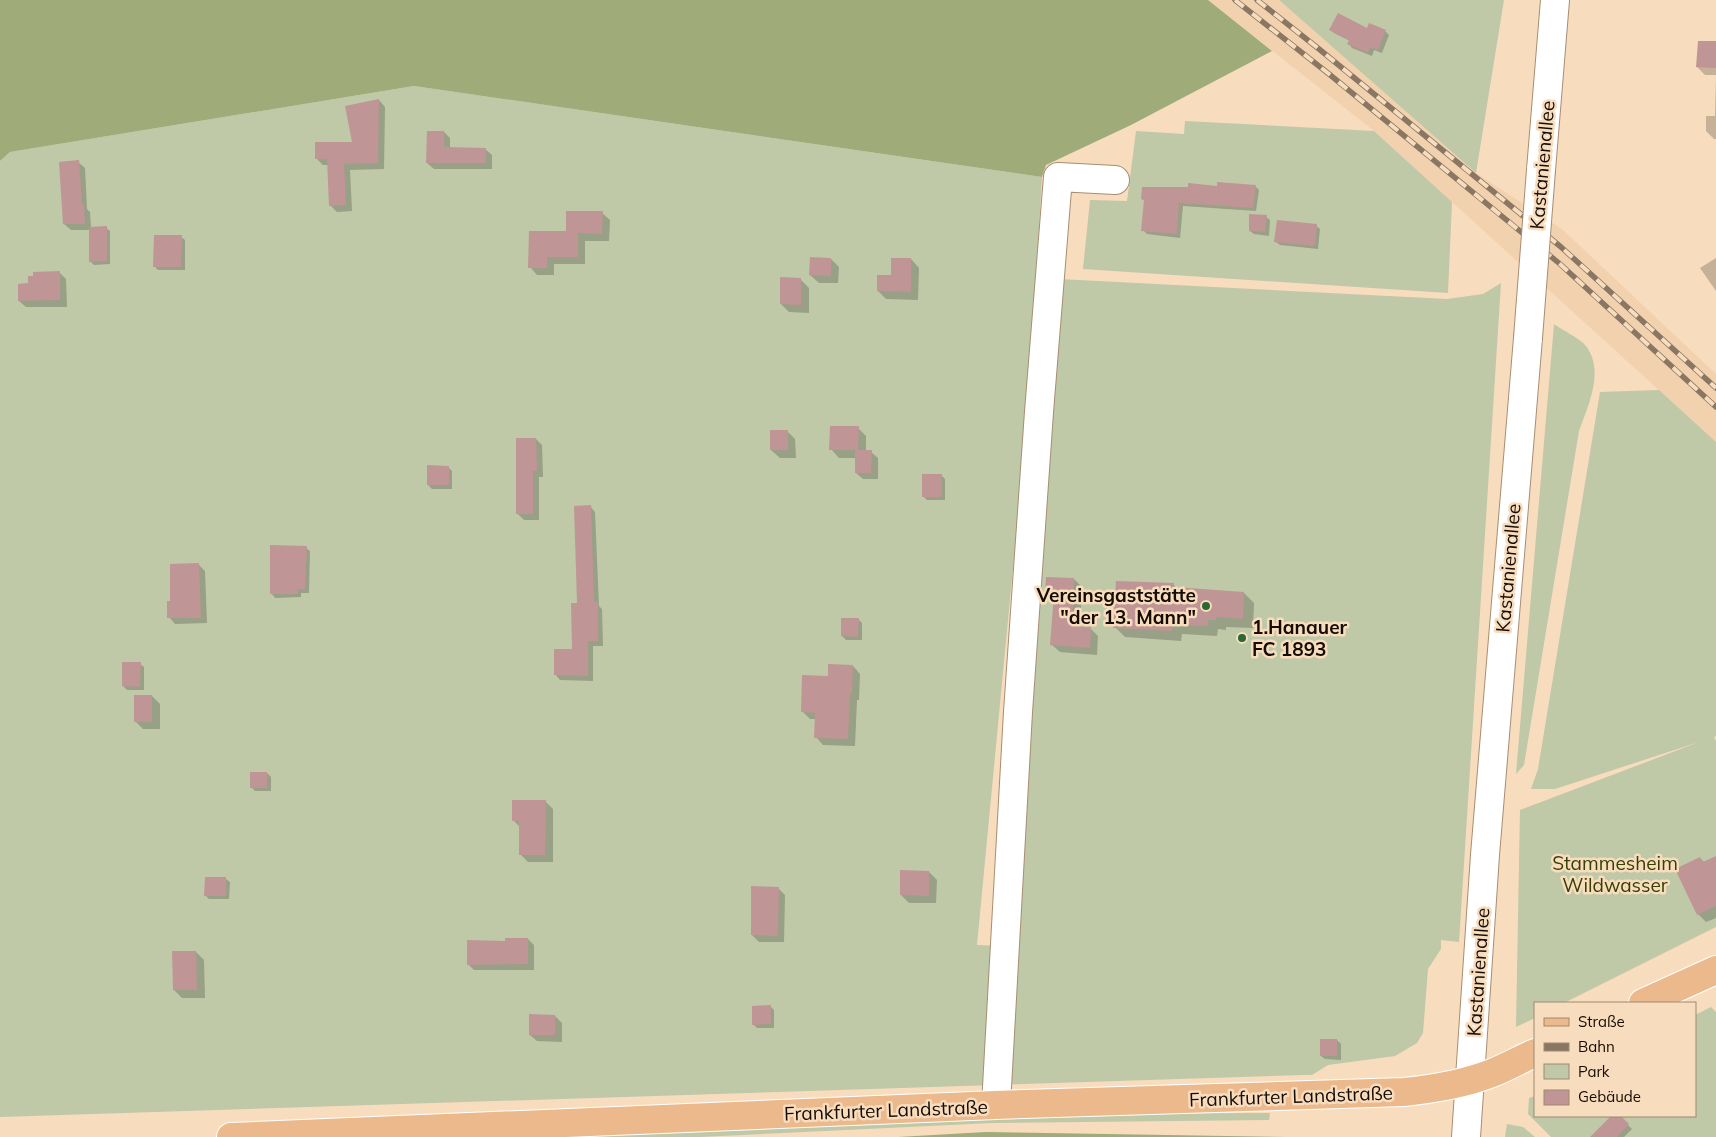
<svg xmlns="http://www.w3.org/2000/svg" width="1716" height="1137" viewBox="0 0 1716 1137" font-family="Mulish,sans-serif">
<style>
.built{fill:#f2d2ae}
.green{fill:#bfc8a7}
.forest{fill:#9fac79}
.shadow{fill:#0003}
.building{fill:#bf9695}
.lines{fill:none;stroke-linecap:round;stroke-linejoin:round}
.minor-casing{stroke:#a78e72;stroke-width:30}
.major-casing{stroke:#fff;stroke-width:30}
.minor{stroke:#fff;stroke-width:28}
.major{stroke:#ebb98b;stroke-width:28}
.rail-casing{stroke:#897763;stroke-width:5.5}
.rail{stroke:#f8dcbe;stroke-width:4;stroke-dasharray:11;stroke-linecap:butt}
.minor-bridge-casing{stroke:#a78e72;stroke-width:30;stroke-linecap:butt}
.minor-bridge{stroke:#fff;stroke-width:28}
.poi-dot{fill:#296832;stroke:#f8dcbe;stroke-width:2}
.labels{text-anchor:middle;stroke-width:5;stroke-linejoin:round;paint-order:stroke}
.street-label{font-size:19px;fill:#150c03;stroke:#f8dcbe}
.poi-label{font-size:19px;font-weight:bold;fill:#150c03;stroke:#f8dcbe;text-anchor:end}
.park-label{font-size:19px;fill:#364002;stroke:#f8dcbe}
</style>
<rect width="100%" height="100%" fill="#f8dcbe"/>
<path class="built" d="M1208,0H1279L1476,173L1562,229L1716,374V442L1374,131Z"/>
<path class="green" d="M1279,0H1504L1476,173Z
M414,86L1042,177L1029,400L977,945L1003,946L1059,279L1447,299L1483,294L1501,283L1459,942L1441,940V949L1428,969L1423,1033L1417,1043L1395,1056L1328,1065L1312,1075H1304L0,1117V161L10,152Z
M1185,121L1374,131L1452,202L1448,293L1083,269L1090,200L1127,201L1136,131L1184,134Z
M1554,324C1562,330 1581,339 1586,346C1605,371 1588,406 1579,431L1524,765L1516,774Z
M1659,390L1716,442V736L1714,737L1716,741V927L1564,1003H1535V1018L1516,1027L1520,810L1699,742L1555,789H1531L1538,769L1600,392Z
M1711,1007L1716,1012V1137H1551L1528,1114L1529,1098L1535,1096V1116H1695V1015Z
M1270,1113L1269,1120L992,1123L699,1137H507L997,1114Z
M1507,1124L1523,1127L1535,1137H1505Z"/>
<path class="forest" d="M0,0H1208L1272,51L1131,125L1046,165L1042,177L414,86L10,152L0,161Z
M986,1132L1286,1137H898Z"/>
<path class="shadow" d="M1370,25L1386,32L1389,35L1382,53L1374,50L1372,56L1352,48L1349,44L1350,41L1334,33L1331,30L1368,29Z
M1716,43V139H1714L1706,131V116H1715L1716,75H1705L1697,67Z
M379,100L385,107L384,169L350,170L352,211L337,212L330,205L329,165H323L317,159L354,143Z
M444,132L450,138V148L485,149L492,155V169H434L427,163Z
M78,162L85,168L87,209L90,212L91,228H106L110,231V264L94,265L90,261V230H71L64,224Z
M1255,186L1259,190L1256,211L1183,206L1180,238L1147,234L1143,230L1146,202L1142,199Z
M602,213L610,220L609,241H585V264H554V275H537L530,267L567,233Z
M1266,217L1270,220L1269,236L1254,234L1250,231Z
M1316,226L1320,229L1318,249L1280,245L1276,242Z
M181,237L185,240V270H158L154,266Z
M1716,258V291L1700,268Z
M831,259L839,267L838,283H819L810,275Z
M911,259L919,268L918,300L886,299L878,291Z
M59,272L66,279L67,307H26L19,301L29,285Z
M801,280L809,288V313L789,312L781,304Z
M858,428L866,436V452H871L878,458V479H863L856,473V458H839L831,449Z
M787,431L795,439L796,458H780L771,450Z
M536,439L542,445L543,477H539V520H524L517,513Z
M448,467L452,471V489H432L428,485Z
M942,476L945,479V500H927L923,496Z
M590,506L595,512L599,606L602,609L603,646H593V681L560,680L555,674L573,650Z
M306,548L310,551L309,593H301V597L275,598L272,594Z
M199,565L205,571L207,623L175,624L169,617L171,603Z
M1074,579L1082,587L1080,628H1090L1098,636L1097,655L1060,652L1052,645L1055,600L1046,592Z
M1174,585L1178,589L1244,593L1254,603L1253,628L1226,627V630L1218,629L1217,636L1182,634L1181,641L1125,637L1115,627Z
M858,619L862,623V640H846L842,636Z
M140,664L144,667V690H127L123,686Z
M853,666L860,674L859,700H857L855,746L823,745L816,737V719H810L802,711L829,677Z
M152,696L160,704V729H143L135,721Z
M267,773L271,777V791H255L252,788Z
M545,801L553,809V862H528L520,854V827L513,820Z
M1716,857V918L1706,922L1698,914L1700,858L1705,863Z
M929,872L937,880L936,903H909L901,895Z
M226,879L230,882L229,899H209L206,896Z
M778,888L785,895L784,942H759L752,935Z
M528,939L534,945V970H474L468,964L506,942Z
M196,952L204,960L205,998H182L174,990Z
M770,1006L774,1010V1028H757L753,1024Z
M555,1016L562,1023V1042L537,1041L530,1035Z
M1337,1040L1341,1044V1060L1325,1059L1321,1056Z
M1613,1116H1619L1632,1129L1624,1137H1617L1604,1124Z"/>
<path class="building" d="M1338,13L1367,28L1369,23L1386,30L1378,50L1370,47L1368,53L1347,44L1349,40L1329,30Z
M1698,41H1716V68L1696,67Z
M379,99L378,163L344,164L346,205L329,206L327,159H315V142H352L345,106Z
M427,131H444V147L486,148V163H426Z
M79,160L82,204H84L85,224H63L59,162Z
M1217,182L1256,185L1253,208L1179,203L1177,234L1141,231L1144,200L1141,199L1142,187H1188V183L1217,186Z
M566,211H603L602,234L578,233V257H547V268H528L529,231H566Z
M1249,214L1267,215L1265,232L1249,231Z
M1277,220L1317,224L1315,246L1274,242Z
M107,226V261L89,262V227Z
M154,235H182L181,267H153Z
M810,257L831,258V276L809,275Z
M891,258H911V292L877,291V275H891Z
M60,271V300L18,301V284L28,283V276H33V272Z
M780,277L801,278V305L780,304Z
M830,426H859L858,450H829Z
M770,430H788V450H770Z
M516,438H536L537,471H533V514H516Z
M855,450H872L871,473H855Z
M427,465L449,466V485H427Z
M922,474H942V497H922Z
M591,505L594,602H598V641H588V676L554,675V649H572L571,603H577L574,506Z
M270,545L307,546L305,590L297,589L298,594H270Z
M199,563L201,618H167V601H170V564Z
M1046,577L1074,578L1072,626L1091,627L1090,648L1050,645L1054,593L1045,592Z
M1116,581L1174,583V587L1244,592L1243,619L1216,617V620H1208V626L1172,625V631L1113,628Z
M841,618H859L858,637L841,636Z
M122,662H141L140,687L122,686Z
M828,664L853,665L852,693H850L848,739L814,738L815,713L801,712L802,675L828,676Z
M134,695H152V722H134Z
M250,772H267V788H250Z
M512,800H546L545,855H519V821H512Z
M1716,856V906L1697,915L1675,869L1700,857L1703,862Z
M900,870L929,871V896L900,895Z
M205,877H226V896H204Z
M751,886L779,887L778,936L751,935Z
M505,938H528V964L467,965V940L505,941Z
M172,951H196L197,990H173Z
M771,1005V1024L752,1025V1006Z
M529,1014L555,1015V1035H529Z
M1320,1039H1337V1056H1320Z
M1611,1116H1621L1629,1124L1617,1137H1590Z"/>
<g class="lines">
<defs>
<path id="minor" d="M1541,170L1555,0
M996,1105L1018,712L1039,412L1058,177L1115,180
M1466,1137L1485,855L1528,338"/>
<path id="major" d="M1643,1003L1716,970
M231,1137L996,1105L1404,1092C1433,1089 1464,1084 1492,1073C1507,1067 1521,1059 1535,1053"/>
</defs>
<use href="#minor" class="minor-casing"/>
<use href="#major" class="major-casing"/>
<use href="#minor" class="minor"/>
<use href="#major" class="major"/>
<defs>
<path id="rail" d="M1235,0L1329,74L1560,264L1716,407
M1257,0L1319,49L1561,247L1716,388"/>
</defs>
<use href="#rail" class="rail-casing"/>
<use href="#rail" class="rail"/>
<defs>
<path id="minor-bridge" d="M1528,338L1541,170"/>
</defs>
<use href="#minor-bridge" class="minor-bridge-casing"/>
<use href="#minor-bridge" class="minor-bridge"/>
</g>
<g class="poi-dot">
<circle cx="1206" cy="606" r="5"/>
<circle cx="1242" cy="638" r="5"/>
</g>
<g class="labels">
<g class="street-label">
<text transform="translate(1542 165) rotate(-85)" y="7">Kastanienallee</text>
<text transform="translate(1508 568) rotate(-85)" y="7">Kastanienallee</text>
<text transform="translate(1478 972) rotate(-86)" y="7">Kastanienallee</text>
<text transform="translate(1291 1096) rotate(-2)" y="7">Frankfurter Landstraße</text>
<text transform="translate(886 1110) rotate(-2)" y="7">Frankfurter Landstraße</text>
</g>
<g class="poi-label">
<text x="1196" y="602">Vereinsgaststätte<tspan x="1196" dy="22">"der 13. Mann"</tspan></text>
<text x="1252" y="634" text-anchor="start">1.Hanauer<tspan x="1252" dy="22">FC 1893</tspan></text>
</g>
<g class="park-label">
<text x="1615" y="870">Stammesheim<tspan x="1615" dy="22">Wildwasser</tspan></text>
</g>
</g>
<rect x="1534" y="1002" width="162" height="115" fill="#f8dcbe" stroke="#9d8973"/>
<rect x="1544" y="1018" width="25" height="8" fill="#ebb98b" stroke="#9d8973"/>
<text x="1578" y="1027" font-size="15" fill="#150c03">Straße</text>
<rect x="1544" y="1043" width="25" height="8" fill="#897763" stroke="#9d8973"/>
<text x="1578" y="1052" font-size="15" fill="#150c03">Bahn</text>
<rect x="1544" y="1064" width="25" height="15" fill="#bfc8a7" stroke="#9d8973"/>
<text x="1578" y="1077" font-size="15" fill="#150c03">Park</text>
<rect x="1544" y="1090" width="25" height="15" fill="#bf9695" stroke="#9d8973"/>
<text x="1578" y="1102" font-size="15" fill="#150c03">Gebäude</text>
</svg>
